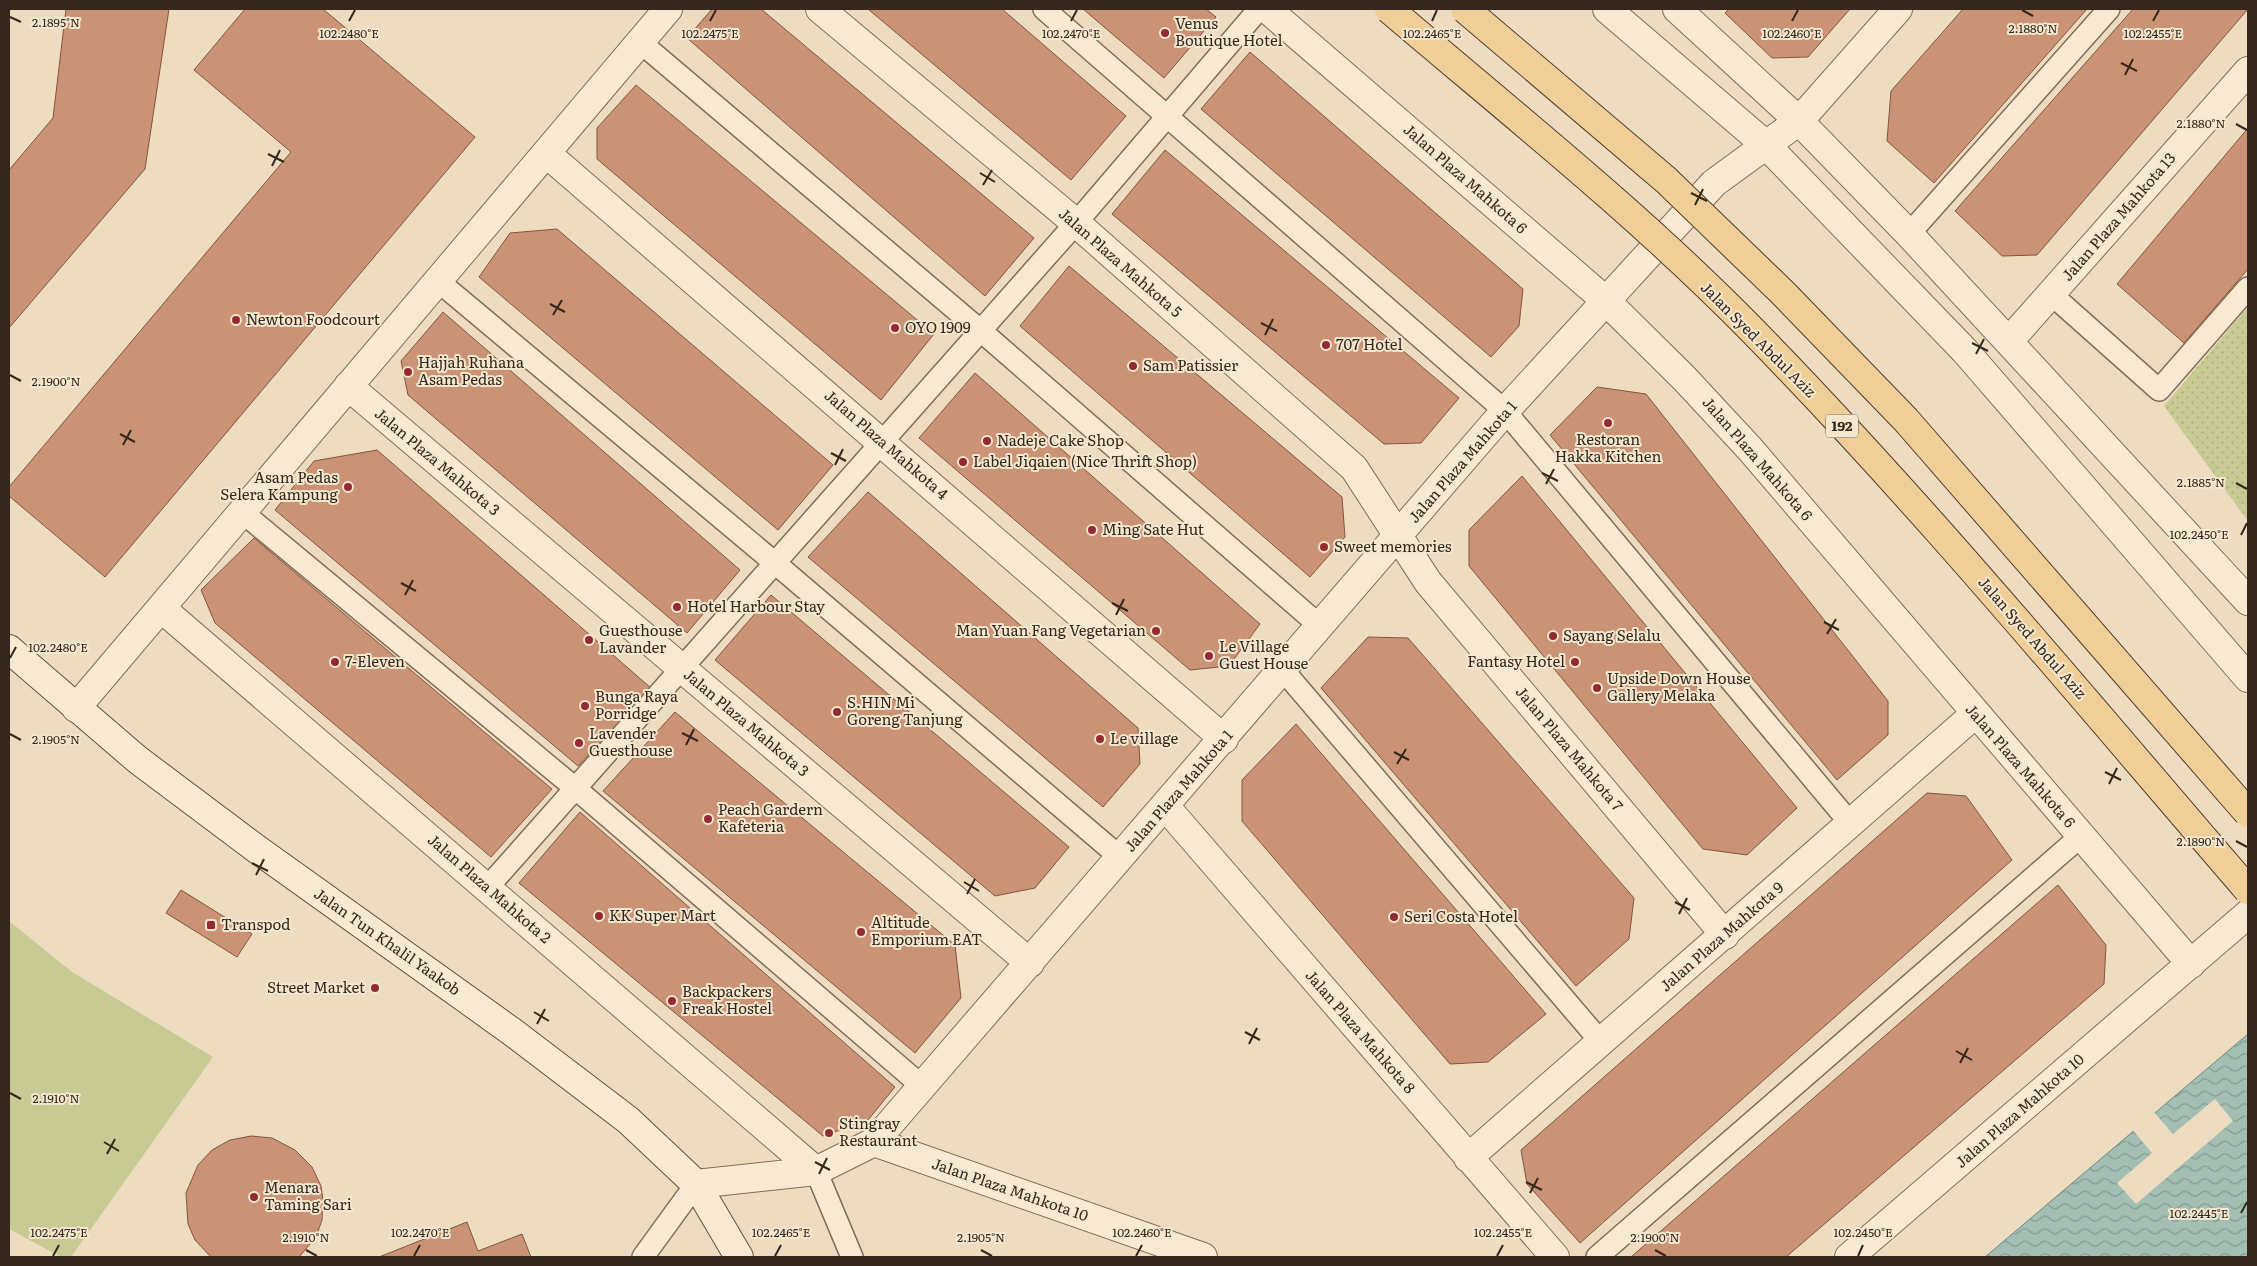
<svg xmlns="http://www.w3.org/2000/svg" width="2257" height="1266" viewBox="0 0 2257 1266" font-family="Literata,serif">
<style>
.grass{fill:url(#grass-dots)}
.park{fill:#c8ca94}
.water{fill:url(#water-waves);stroke:#6a8c81}
.pier{fill:#eddcc0}
.building{fill:#cb9376;stroke:#84553e}
.lines{fill:none;stroke-linecap:round;stroke-linejoin:round}
.service-casing{stroke:#856d58;stroke-width:24}
.minor-casing{stroke:#856d58;stroke-width:30}
.secondary-casing{stroke:#674e3b;stroke-width:30}
.service{stroke:#f8ead2;stroke-width:21}
.minor{stroke:#f8ead2;stroke-width:28}
.secondary{stroke:#f8ead2;stroke-width:28}
.primary-bridge-casing{stroke:#533c2d;stroke-width:30;stroke-linecap:butt}
.primary-bridge{stroke:#f0ce97;stroke-width:28}
.ticks{fill:none;stroke:#35271c;stroke-width:2}
.poi-dot{fill:#932931;stroke:#f4e7cf;stroke-width:2}
.labels{text-anchor:middle;stroke-width:4;stroke-linejoin:round;paint-order:stroke}
.shield{fill:#f4e7cf;stroke:#6e6152;stroke-width:1}
.shield-label{font-size:14px;font-weight:bold;fill:#35271c}
.poi-label{font-size:15px;fill:#35271c;stroke:#f4e7cf;text-anchor:start}
.street-label{font-size:15px;fill:#35271c;stroke:#f4e7cf}
.ticks-label{font-size:12px;text-anchor:middle;fill:#35271c;stroke:#f4e7cf;stroke-width:4;stroke-linejoin:round;paint-order:stroke}
</style>
<defs>
<pattern id="grass-dots" width="8" height="8" patternUnits="userSpaceOnUse" patternTransform="scale(1.25)"><rect width="8" height="8" fill="#c8ca94"/><path d="M2 2h.1M6 6h.1" fill="none" stroke="#acae7f" stroke-width="1.8" stroke-linecap="round"/></pattern>
<pattern id="water-waves" width="16" height="10" patternUnits="userSpaceOnUse" patternTransform="scale(1.25)"><rect width="16" height="10" fill="#a3bfb4"/><path d="M0 5q4-4 8 0t8 0" fill="none" stroke="#869b92"/></pattern>
</defs>
<rect width="100%" height="100%" fill="#eddcc0"/>
<path class="grass" d="M2248,307V521L2164,406Z"/>
<path class="park" d="M9,921L72,972L213,1057L71,1257H61L9,1229Z"/>
<path class="water" d="M2248,1034V1257H1985Z"/>
<path class="pier" d="M2215,1099L2233,1121L2136,1204L2117,1183L2152,1153L2132,1129L2153,1111L2173,1134Z"/>
<path class="building" d="M66,9H169L145,169L9,328V170L53,118Z
M245,9H323L475,137L105,577L9,496V487L291,152L194,70Z
M712,9H761L1034,238L985,296L687,38Z
M868,9H1002L1126,116L1071,180Z
M1083,9H1206L1216,17L1164,78Z
M1729,9H1850L1808,57L1772,58L1725,13Z
M1963,9H2087L1934,183L1887,141L1891,91Z
M2133,9H2248L2037,255L2002,256L1955,211Z
M1250,52L1523,289L1519,326L1491,357L1201,109Z
M636,85L934,334L881,400L597,159V128Z
M2248,128V269L2184,343L2117,284Z
M1165,150L1459,398L1421,443L1384,444L1112,214Z
M557,229L833,465L778,530L479,277L510,233Z
M1069,266L1342,497L1345,537L1310,577L1020,326Z
M443,312L740,570L687,633L408,395L401,361Z
M975,373L1260,624L1229,666L1190,670L919,438Z
M1597,387L1646,394L1888,701V735L1837,780L1550,435Z
M377,450L651,688L578,766L275,510L314,461Z
M1522,476L1797,808L1747,855L1703,849L1469,566V530Z
M868,492L1138,728L1140,764L1103,807L808,557Z
M254,538L552,789L491,857L215,623L201,590Z
M771,595L1069,847L1035,888L995,896L715,660Z
M1368,637L1408,638L1634,898L1629,939L1576,986L1321,688Z
M675,712L955,945L961,998L915,1053L603,791Z
M1296,724L1546,1014L1488,1062L1450,1064L1242,821V780Z
M1927,793L1966,796L2012,860L1580,1243L1527,1184L1521,1150Z
M580,812L895,1087L868,1120L823,1136L519,883Z
M2058,885L2106,945L2104,984L1786,1257H1631Z
M181,890L252,934L237,957L166,913Z
M251,1136L272,1138L295,1150L312,1167L321,1186L323,1200L322,1220L316,1237L299,1257H211L195,1240L188,1224L186,1193L198,1165L212,1150L230,1140Z
M467,1222L478,1251L522,1234L531,1257H379Z"/>
<g class="lines">
<defs>
<path id="service" d="M1044,9L1505,411L1851,824
M640,42L981,331L1320,626
M1909,234L2109,9
M438,281L775,563L1121,858
M2051,294L2159,390L2248,288
M242,512L575,788L923,1087
M1283,670L1601,1042
M487,888L1076,223L1259,9
M816,1171L852,1257
M643,1257L696,1184
M1597,1257L2081,836"/>
<path id="minor" d="M820,9L1076,223L1354,468L1428,582L1725,935
M1267,9L1605,300L1684,378L1750,449L2191,964
M1607,9L1767,146L1965,351L2248,678
M1677,9L1799,121L1909,234L2248,601
M546,153L1224,739
M2009,341L2248,71
M348,386L1030,963
M161,608L816,1171
M76,708L668,9
M1165,806L1555,1257
M874,1142L1203,1257
M1468,1158L1975,714
M696,1184L816,1171L874,1142L1505,411L1714,183L1799,121L1898,9
M1849,1257L2248,914"/>
<path id="secondary" d="M9,649L138,760L258,850L511,1031L628,1120L696,1184L739,1257"/>
</defs>
<use href="#service" class="service-casing"/>
<use href="#minor" class="minor-casing"/>
<use href="#secondary" class="secondary-casing"/>
<use href="#service" class="service"/>
<use href="#minor" class="minor"/>
<use href="#secondary" class="secondary"/>
<defs>
<path id="primary-bridge" d="M1389,9C1511,113 1638,214 1751,329C1926,508 2085,701 2248,890
M1465,9L1666,180L1783,293L1906,420L2248,813"/>
</defs>
<use href="#primary-bridge" class="primary-bridge-casing"/>
<use href="#primary-bridge" class="primary-bridge"/>
</g>
<path class="ticks" d="M2022,10L2033,16M10,17L21,22M349,21L355,10M710,21L716,10M1071,21L1077,10M1432,21L1437,10M1792,21L1798,10M2153,21L2159,10M2121,63L2137,71M2125,75L2133,59M2236,124L2247,130M268,154L284,162M272,166L280,150M980,173L995,182M983,185L992,170M1691,193L1707,201M1695,205L1703,189M550,304L565,312M553,315L562,300M1261,323L1277,331M1265,335L1273,319M1972,343L1988,351M1976,354L1984,339M10,375L21,381M120,434L135,442M123,445L131,430M831,453L846,461M835,465L843,449M1542,473L1558,481M2236,483L2247,489M1546,484L1554,469M2241,535L2247,523M401,583L416,591M405,595L413,580M1112,603L1128,611M1116,615L1124,599M1824,622L1839,630M1827,634L1836,619M10,658L16,647M682,733L698,741M10,734L21,740M686,745L694,729M1394,752L1409,760M1397,764L1406,749M2105,772L2121,780M2109,784L2117,768M2236,841L2247,847M252,863L268,871M256,875L264,859M964,882L979,891M967,894L975,879M1675,902L1690,910M1679,914L1687,898M534,1012L549,1021M537,1024L545,1009M1245,1032L1260,1040M1249,1044L1257,1028M1956,1051L1972,1060M1960,1063L1968,1048M10,1093L21,1099M104,1142L119,1151M107,1154L115,1139M815,1162L830,1170M819,1174L827,1158M1526,1182L1542,1190M1530,1193L1538,1178M2241,1213L2247,1202M306,1250L317,1256M981,1250L992,1256M1655,1250L1666,1256M53,1256L59,1245M414,1256L420,1245M775,1256L781,1245M1136,1256L1142,1245M1497,1256L1503,1245M1858,1256L1863,1245"/>
<g class="poi-dot">
<circle cx="1165" cy="33" r="5"/>
<circle cx="236" cy="320" r="5"/>
<circle cx="895" cy="328" r="5"/>
<circle cx="1326" cy="345" r="5"/>
<circle cx="1133" cy="366" r="5"/>
<circle cx="408" cy="372" r="5"/>
<circle cx="1608" cy="423" r="5"/>
<circle cx="987" cy="441" r="5"/>
<circle cx="963" cy="462" r="5"/>
<circle cx="348" cy="487" r="5"/>
<circle cx="1092" cy="530" r="5"/>
<circle cx="1324" cy="547" r="5"/>
<circle cx="677" cy="607" r="5"/>
<circle cx="1156" cy="631" r="5"/>
<circle cx="1553" cy="636" r="5"/>
<circle cx="589" cy="640" r="5"/>
<circle cx="1209" cy="656" r="5"/>
<circle cx="335" cy="662" r="5"/>
<circle cx="1575" cy="662" r="5"/>
<circle cx="1597" cy="688" r="5"/>
<circle cx="585" cy="706" r="5"/>
<circle cx="837" cy="712" r="5"/>
<circle cx="1100" cy="739" r="5"/>
<circle cx="579" cy="743" r="5"/>
<circle cx="708" cy="819" r="5"/>
<circle cx="599" cy="916" r="5"/>
<circle cx="1394" cy="917" r="5"/>
<rect x="206" y="920" width="10" height="10" rx="2.5"/>
<circle cx="861" cy="932" r="5"/>
<circle cx="375" cy="988" r="5"/>
<circle cx="672" cy="1001" r="5"/>
<circle cx="829" cy="1133" r="5"/>
<circle cx="254" cy="1197" r="5"/>
</g>
<g class="labels">
<rect class="shield" x="1826" y="414.5" width="32" height="23" rx="4"/>
<g class="shield-label">
<text x="1842" y="431">192</text>
</g>
<g class="poi-label">
<text x="1175" y="29">Venus<tspan x="1175" dy="17">Boutique Hotel</tspan></text>
<text x="246" y="325">Newton Foodcourt</text>
<text x="905" y="333">OYO 1909</text>
<text x="1336" y="350">707 Hotel</text>
<text x="418" y="368">Hajjah Ruhana<tspan x="418" dy="17">Asam Pedas</tspan></text>
<text x="1143" y="371">Sam Patissier</text>
<text x="1608" y="445" text-anchor="middle">Restoran<tspan x="1608" dy="17">Hakka Kitchen</tspan></text>
<text x="997" y="446">Nadeje Cake Shop</text>
<text x="973" y="467">Label Jiqaien (Nice Thrift Shop)</text>
<text x="338" y="483" text-anchor="end">Asam Pedas<tspan x="338" dy="17">Selera Kampung</tspan></text>
<text x="1102" y="535">Ming Sate Hut</text>
<text x="1334" y="552">Sweet memories</text>
<text x="687" y="612">Hotel Harbour Stay</text>
<text x="599" y="636">Guesthouse<tspan x="599" dy="17">Lavander</tspan></text>
<text x="1146" y="636" text-anchor="end">Man Yuan Fang Vegetarian</text>
<text x="1563" y="641">Sayang Selalu</text>
<text x="1219" y="652">Le Village<tspan x="1219" dy="17">Guest House</tspan></text>
<text x="345" y="667">7-Eleven</text>
<text x="1565" y="667" text-anchor="end">Fantasy Hotel</text>
<text x="1607" y="684">Upside Down House<tspan x="1607" dy="17">Gallery Melaka</tspan></text>
<text x="595" y="702">Bunga Raya<tspan x="595" dy="17">Porridge</tspan></text>
<text x="847" y="708">S.HIN Mi<tspan x="847" dy="17">Goreng Tanjung</tspan></text>
<text x="589" y="739">Lavender<tspan x="589" dy="17">Guesthouse</tspan></text>
<text x="1110" y="744">Le village</text>
<text x="718" y="815">Peach Gardern<tspan x="718" dy="17">Kafeteria</tspan></text>
<text x="609" y="921">KK Super Mart</text>
<text x="1404" y="922">Seri Costa Hotel</text>
<text x="871" y="928">Altitude<tspan x="871" dy="17">Emporium EAT</tspan></text>
<text x="221" y="930">Transpod</text>
<text x="365" y="993" text-anchor="end">Street Market</text>
<text x="682" y="997">Backpackers<tspan x="682" dy="17">Freak Hostel</tspan></text>
<text x="839" y="1129">Stingray<tspan x="839" dy="17">Restaurant</tspan></text>
<text x="264" y="1193">Menara<tspan x="264" dy="17">Taming Sari</tspan></text>
</g>
<g class="street-label">
<text transform="translate(1465 179) rotate(41)" y="5">Jalan Plaza Mahkota 6</text>
<text transform="translate(2119 217) rotate(-49)" y="5">Jalan Plaza Mahkota 13</text>
<text transform="translate(1120 263) rotate(41)" y="5">Jalan Plaza Mahkota 5</text>
<text transform="translate(1758 340) rotate(45)" y="5">Jalan Syed Abdul Aziz</text>
<text transform="translate(886 445) rotate(41)" y="5">Jalan Plaza Mahkota 4</text>
<text transform="translate(1757 459) rotate(49)" y="5">Jalan Plaza Mahkota 6</text>
<text transform="translate(437 462) rotate(40)" y="5">Jalan Plaza Mahkota 3</text>
<text transform="translate(1463 462) rotate(-49)" y="5">Jalan Plaza Mahkota 1</text>
<text transform="translate(2032 638) rotate(49)" y="5">Jalan Syed Abdul Aziz</text>
<text transform="translate(746 723) rotate(40)" y="5">Jalan Plaza Mahkota 3</text>
<text transform="translate(1569 749) rotate(50)" y="5">Jalan Plaza Mahkota 7</text>
<text transform="translate(2020 766) rotate(49)" y="5">Jalan Plaza Mahkota 6</text>
<text transform="translate(1179 791) rotate(-49)" y="5">Jalan Plaza Mahkota 1</text>
<text transform="translate(489 889) rotate(41)" y="5">Jalan Plaza Mahkota 2</text>
<text transform="translate(1722 937) rotate(-41)" y="5">Jalan Plaza Mahkota 9</text>
<text transform="translate(387 942) rotate(35)" y="5">Jalan Tun Khalil Yaakob</text>
<text transform="translate(1360 1032) rotate(49)" y="5">Jalan Plaza Mahkota 8</text>
<text transform="translate(2020 1111) rotate(-41)" y="5">Jalan Plaza Mahkota 10</text>
<text transform="translate(1010 1190) rotate(19)" y="5">Jalan Plaza Mahkota 10</text>
</g>
</g>
<g class="ticks-label">
<text x="56" y="27">2.1895°N</text>
<text x="2033" y="33">2.1880°N</text>
<text x="349" y="38">102.2480°E</text>
<text x="710" y="38">102.2475°E</text>
<text x="1071" y="38">102.2470°E</text>
<text x="1432" y="38">102.2465°E</text>
<text x="1792" y="38">102.2460°E</text>
<text x="2153" y="38">102.2455°E</text>
<text x="2201" y="128">2.1880°N</text>
<text x="56" y="386">2.1900°N</text>
<text x="2201" y="487">2.1885°N</text>
<text x="2199" y="539">102.2450°E</text>
<text x="58" y="652">102.2480°E</text>
<text x="56" y="744">2.1905°N</text>
<text x="2201" y="846">2.1890°N</text>
<text x="56" y="1103">2.1910°N</text>
<text x="2199" y="1218">102.2445°E</text>
<text x="59" y="1237">102.2475°E</text>
<text x="420" y="1237">102.2470°E</text>
<text x="781" y="1237">102.2465°E</text>
<text x="1142" y="1237">102.2460°E</text>
<text x="1503" y="1237">102.2455°E</text>
<text x="1863" y="1237">102.2450°E</text>
<text x="306" y="1242">2.1910°N</text>
<text x="981" y="1242">2.1905°N</text>
<text x="1655" y="1242">2.1900°N</text>
</g>
<rect width="2257" height="1266" fill="none" stroke="#35271c" stroke-width="20"/>
</svg>
